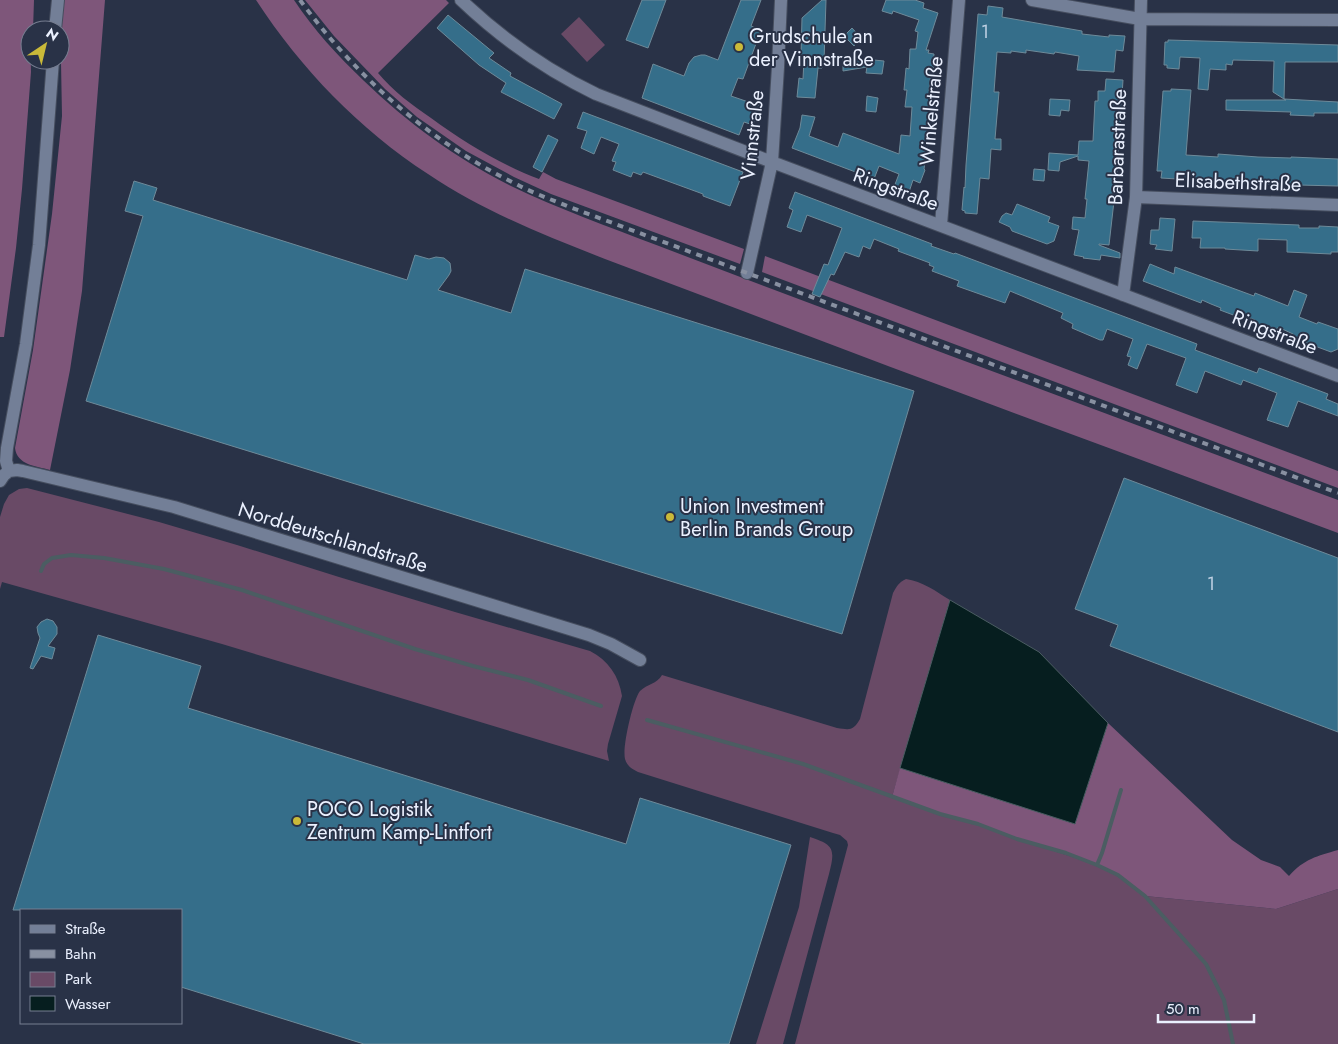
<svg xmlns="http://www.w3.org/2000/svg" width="1338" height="1044" viewBox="0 0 1338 1044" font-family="Jost,sans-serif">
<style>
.green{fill:#694a66}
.forest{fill:#7e567a}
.water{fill:#061e1f;stroke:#4b5d62}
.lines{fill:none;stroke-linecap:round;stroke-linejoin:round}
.stream{stroke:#4b5d62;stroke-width:4}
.building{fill:#356e8a;stroke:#6e8a99}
.minor-casing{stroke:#464e5f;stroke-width:14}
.minor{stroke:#737f97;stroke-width:12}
.rail{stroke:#8890a1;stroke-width:4;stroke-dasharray:6 6;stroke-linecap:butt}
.poi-dot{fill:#caba39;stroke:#293247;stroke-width:2}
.labels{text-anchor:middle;stroke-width:4;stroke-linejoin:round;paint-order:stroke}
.number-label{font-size:18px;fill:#bed0e2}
.poi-label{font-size:20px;fill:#ebf1ff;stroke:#293247;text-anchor:start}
.street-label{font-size:20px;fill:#ebf1ff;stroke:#293247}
</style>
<rect width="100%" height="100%" fill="#293247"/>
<path class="green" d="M579,17L605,45L587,62L561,34Z
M27,488L159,522L237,545L339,577L455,612L590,651C608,660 619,676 622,696L608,744L607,751L609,761L222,644L2,582L0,589V517L4,504L9,495L19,489Z
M906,579C922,581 937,592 950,600L892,797L940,814L978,824L1017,839L1097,865L1118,875L1145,896L1276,909L1338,889V1044H795L848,845L847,841L840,835L833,833L638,772C632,769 627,766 625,759C622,747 633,700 640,691C647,684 657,684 662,675L837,728C850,730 853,731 860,719L893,593C897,586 899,582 906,579Z
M810,837C835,845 835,850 829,874L783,1044H756L799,907Z"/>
<path class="forest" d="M0,0H34L33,30H30L31,72L22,189L16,248L4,337H0Z
M63,0H105L82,291L70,370L50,470C36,466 17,465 15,448L33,350L52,214L62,116L60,9Z
M256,0H294C313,29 338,56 363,80C409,124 454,157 511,186C559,209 609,227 659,246C732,274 806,302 879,329C1032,386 1185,443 1338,500V533C1140,459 941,387 743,311C697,294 651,276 605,259C544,235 483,211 428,174C359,129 301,69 256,0Z
M305,0H446L449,3L378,73C393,91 412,105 431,118C464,142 501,165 539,179L543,172L556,179L744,249L740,264L551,194L514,177L466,151L417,117L385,89L334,36Z
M765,256L1338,471V488L762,272Z
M1108,723L1232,840L1261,860L1280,867L1289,876C1304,859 1317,856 1338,850V889L1276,909L1145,896L1118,875L1097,865L1017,839L978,824L940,814L892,797L900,768L1075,824Z"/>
<path class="water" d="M950,600L1039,652L1108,723L1075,824L900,768Z"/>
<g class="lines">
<path class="stream" d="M41,571L44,564L52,558L71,555L104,558L164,569L242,590L415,649L473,666L528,680L601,706
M647,720L803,764L940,814L978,824L1017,839L1066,853L1097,865L1118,875L1145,896L1206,964L1224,1000L1233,1044
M1097,865L1102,853L1121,790"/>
</g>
<path class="building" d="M642,0H666L648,48L626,40Z
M741,0H761L751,26L761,30L743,79L738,78L731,96L760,106L753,125L744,122L739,135L642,98L653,64L684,76L689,63L694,57L701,55H705L718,60Z
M822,0H826L824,62H822V68H818L815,98L797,97L799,78L803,79L804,59L801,55L802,18Z
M886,0H915L924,3L923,8L938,13L926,50H929L928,53L934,54L933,71H931L929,91H931L926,155L924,169L925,170L920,183L913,180L909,192L894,187L899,174L879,166L874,179L792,148L800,128L802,115L815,117L809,136L838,147L843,133L899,154L901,135L910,136L912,107H905L907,90H904L906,68L909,69L910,49H916L918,32L915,31L919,20L893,11L892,14L882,11Z
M988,6L1003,8L1002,17L1082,31V34L1109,37V35L1125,36L1123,51L1116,50L1114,72L1077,70L1079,56L1055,52L1054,54L1026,50V53L1011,51V53L997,52L994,92H999L995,139H1001V150L991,149L989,179L980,178L977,214L965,213V211L962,210L964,187L965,188L966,165L978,14L987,15Z
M448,15L494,53L489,58L511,73L510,76L562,104L554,119L501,92L506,83L479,65L437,28Z
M852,28L861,38L854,46L844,36Z
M1168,40L1338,45V62H1285L1284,99L1273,92L1274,61L1233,60L1232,65L1226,64V70L1210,69L1208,90L1198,89L1200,58L1180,57L1179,69L1167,68V65H1164L1165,42H1168Z
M843,57L884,61L882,74L866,73L867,67L843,71Z
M1106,79L1123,80L1117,172L1116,181H1114L1112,201H1114L1109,245L1099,244V245L1120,253V258L1101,255L1100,260L1083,258L1084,257L1074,255L1079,230L1072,229L1073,217L1085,218L1087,199H1085L1089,161L1078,160V156L1060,162L1059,171L1048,170L1049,153L1078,155L1079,141H1093L1095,101H1098V91H1105Z
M1171,89L1191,90L1186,155L1218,157V154L1258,157L1291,158V157L1338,159V186L1259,184L1161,178L1162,171H1157L1163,91H1171Z
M867,96L878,98L876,112L866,111Z
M1050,99L1070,100L1069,111L1061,110L1060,116L1049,115Z
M1284,99L1338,102V113H1314V116L1290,115L1291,112L1226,110V100H1286Z
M583,112L743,172L730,206L703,196V194L643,172L641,175L633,172L631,177L613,170L616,162L612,161L619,144L601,137L594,154L581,148L587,131L577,128Z
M548,135L558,140L542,172L533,167Z
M1034,169L1045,170L1044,181L1033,180Z
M134,181L157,188L153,200L407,280L415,255L429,259L436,257L444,258L450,263L451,271L449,275L438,290L511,313L525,269L914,391L842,634L86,401L143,216L125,211Z
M795,192L932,244L931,246L954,254L955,253L1197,344L1195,350L1257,373L1259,368L1328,394L1326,399L1338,404V416L1298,401L1288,427L1267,420L1277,393L1243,380L1241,385L1205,371L1197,393L1176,385L1186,358L1147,344L1137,369L1128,365L1131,357L1127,356L1133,339L1107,329L1103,340H1100L1072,328L1073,324L1061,318L1063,313L1010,291L1005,303L957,286L959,281L932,271L934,267L929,265L930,263L898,251L899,249L874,239L870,249L863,246L859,257L845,252L834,275L831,274L820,297L812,294L824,264L828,265L842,228L807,215L801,232L787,227L793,210L789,208Z
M1017,204L1050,217L1048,222L1059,226L1054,241L1047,244L1012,231L1010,227L999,222L1002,216L1006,213L1012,215Z
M1160,218L1175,219L1172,251L1155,249L1157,245L1150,244L1151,230H1159Z
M1193,221L1299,225V228H1319V226L1338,227V252H1331V254L1287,252V240L1258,239V251L1225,249V248H1200L1201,238H1192Z
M1150,264L1174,274L1175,267L1254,296L1255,293L1288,306L1294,290L1307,295L1299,317L1317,324L1318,322L1338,329V349L1331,352L1296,339L1293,334L1280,328H1277L1276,331L1254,323L1255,320L1237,313L1236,316L1220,310L1221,308L1211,304L1202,300L1201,303L1143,281Z
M1124,478L1338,558V732L1110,646L1118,625L1075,609Z
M47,619L53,621L57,627V634L48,646L55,648L52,659L41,656L33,669L30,668L40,638L38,633L37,627L41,622Z
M98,635L201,666L188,708L626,844L640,798L791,845L729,1044H364L181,987V910H13Z"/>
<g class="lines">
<defs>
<path id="minor" d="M461,0C501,38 546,70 596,94L772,162L1338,376
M1032,0L1140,19L1338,20
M55,30L58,0
M1136,197L1338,205
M941,225L959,0
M747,273L772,162L778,67L781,0
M1123,295L1136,197L1141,0
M9,471L17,470L23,471L174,507L589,635L611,644L640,660
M0,481L4,475L9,471L6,461L7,448L26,344L39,245L53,60"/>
</defs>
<use href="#minor" class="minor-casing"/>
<use href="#minor" class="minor"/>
<path class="rail" d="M300,0C356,77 431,143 518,185C533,193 550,199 567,206L1338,493"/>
</g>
<g class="poi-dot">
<circle cx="739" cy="47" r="5"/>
<circle cx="670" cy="517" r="5"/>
<circle cx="297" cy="821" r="5"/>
</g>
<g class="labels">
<g class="number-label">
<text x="985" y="38">1</text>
<text x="1211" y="590">1</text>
</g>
<g class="poi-label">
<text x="749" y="43">Grudschule an<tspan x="749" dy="23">der Vinnstraße</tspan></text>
<text x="680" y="513">Union Investment<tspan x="680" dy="23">Berlin Brands Group</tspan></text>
<text x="307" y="816">POCO Logistik<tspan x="307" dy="23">Zentrum Kamp-Lintfort</tspan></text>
</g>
<g class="street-label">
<text transform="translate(931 111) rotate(-85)" y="7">Winkelstraße</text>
<text transform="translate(752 135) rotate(-84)" y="7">Vinnstraße</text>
<text transform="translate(1117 147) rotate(-88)" y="7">Barbarastraße</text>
<text transform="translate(1238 182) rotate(2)" y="7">Elisabethstraße</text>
<text transform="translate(896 189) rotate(20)" y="7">Ringstraße</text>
<text transform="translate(1275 332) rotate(21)" y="7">Ringstraße</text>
<text transform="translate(333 537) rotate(17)" y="7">Norddeutschlandstraße</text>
</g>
</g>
<rect x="20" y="909" width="162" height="115" fill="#293247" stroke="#777e91"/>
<rect x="30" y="925" width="25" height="8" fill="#737f97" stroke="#777e91"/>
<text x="65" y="934" font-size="15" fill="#ebf1ff">Straße</text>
<rect x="30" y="950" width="25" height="8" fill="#8890a1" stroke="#777e91"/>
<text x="65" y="959" font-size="15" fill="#ebf1ff">Bahn</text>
<rect x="30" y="972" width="25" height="15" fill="#694a66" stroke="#777e91"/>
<text x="65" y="984" font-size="15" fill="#ebf1ff">Park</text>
<rect x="30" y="996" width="25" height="15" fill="#061e1f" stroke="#777e91"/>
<text x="65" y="1009" font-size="15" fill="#ebf1ff">Wasser</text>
<g transform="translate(45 45) rotate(35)"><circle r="24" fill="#293247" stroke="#777e91"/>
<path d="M0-4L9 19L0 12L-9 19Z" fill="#caba39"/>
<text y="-8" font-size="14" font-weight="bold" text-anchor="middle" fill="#ebf1ff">N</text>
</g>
<path d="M1158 1014v8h96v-8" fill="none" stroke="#ebf1ff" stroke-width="2.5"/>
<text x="1166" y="1014" font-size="15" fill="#ebf1ff" stroke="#293247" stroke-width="4" paint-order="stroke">50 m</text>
</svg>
